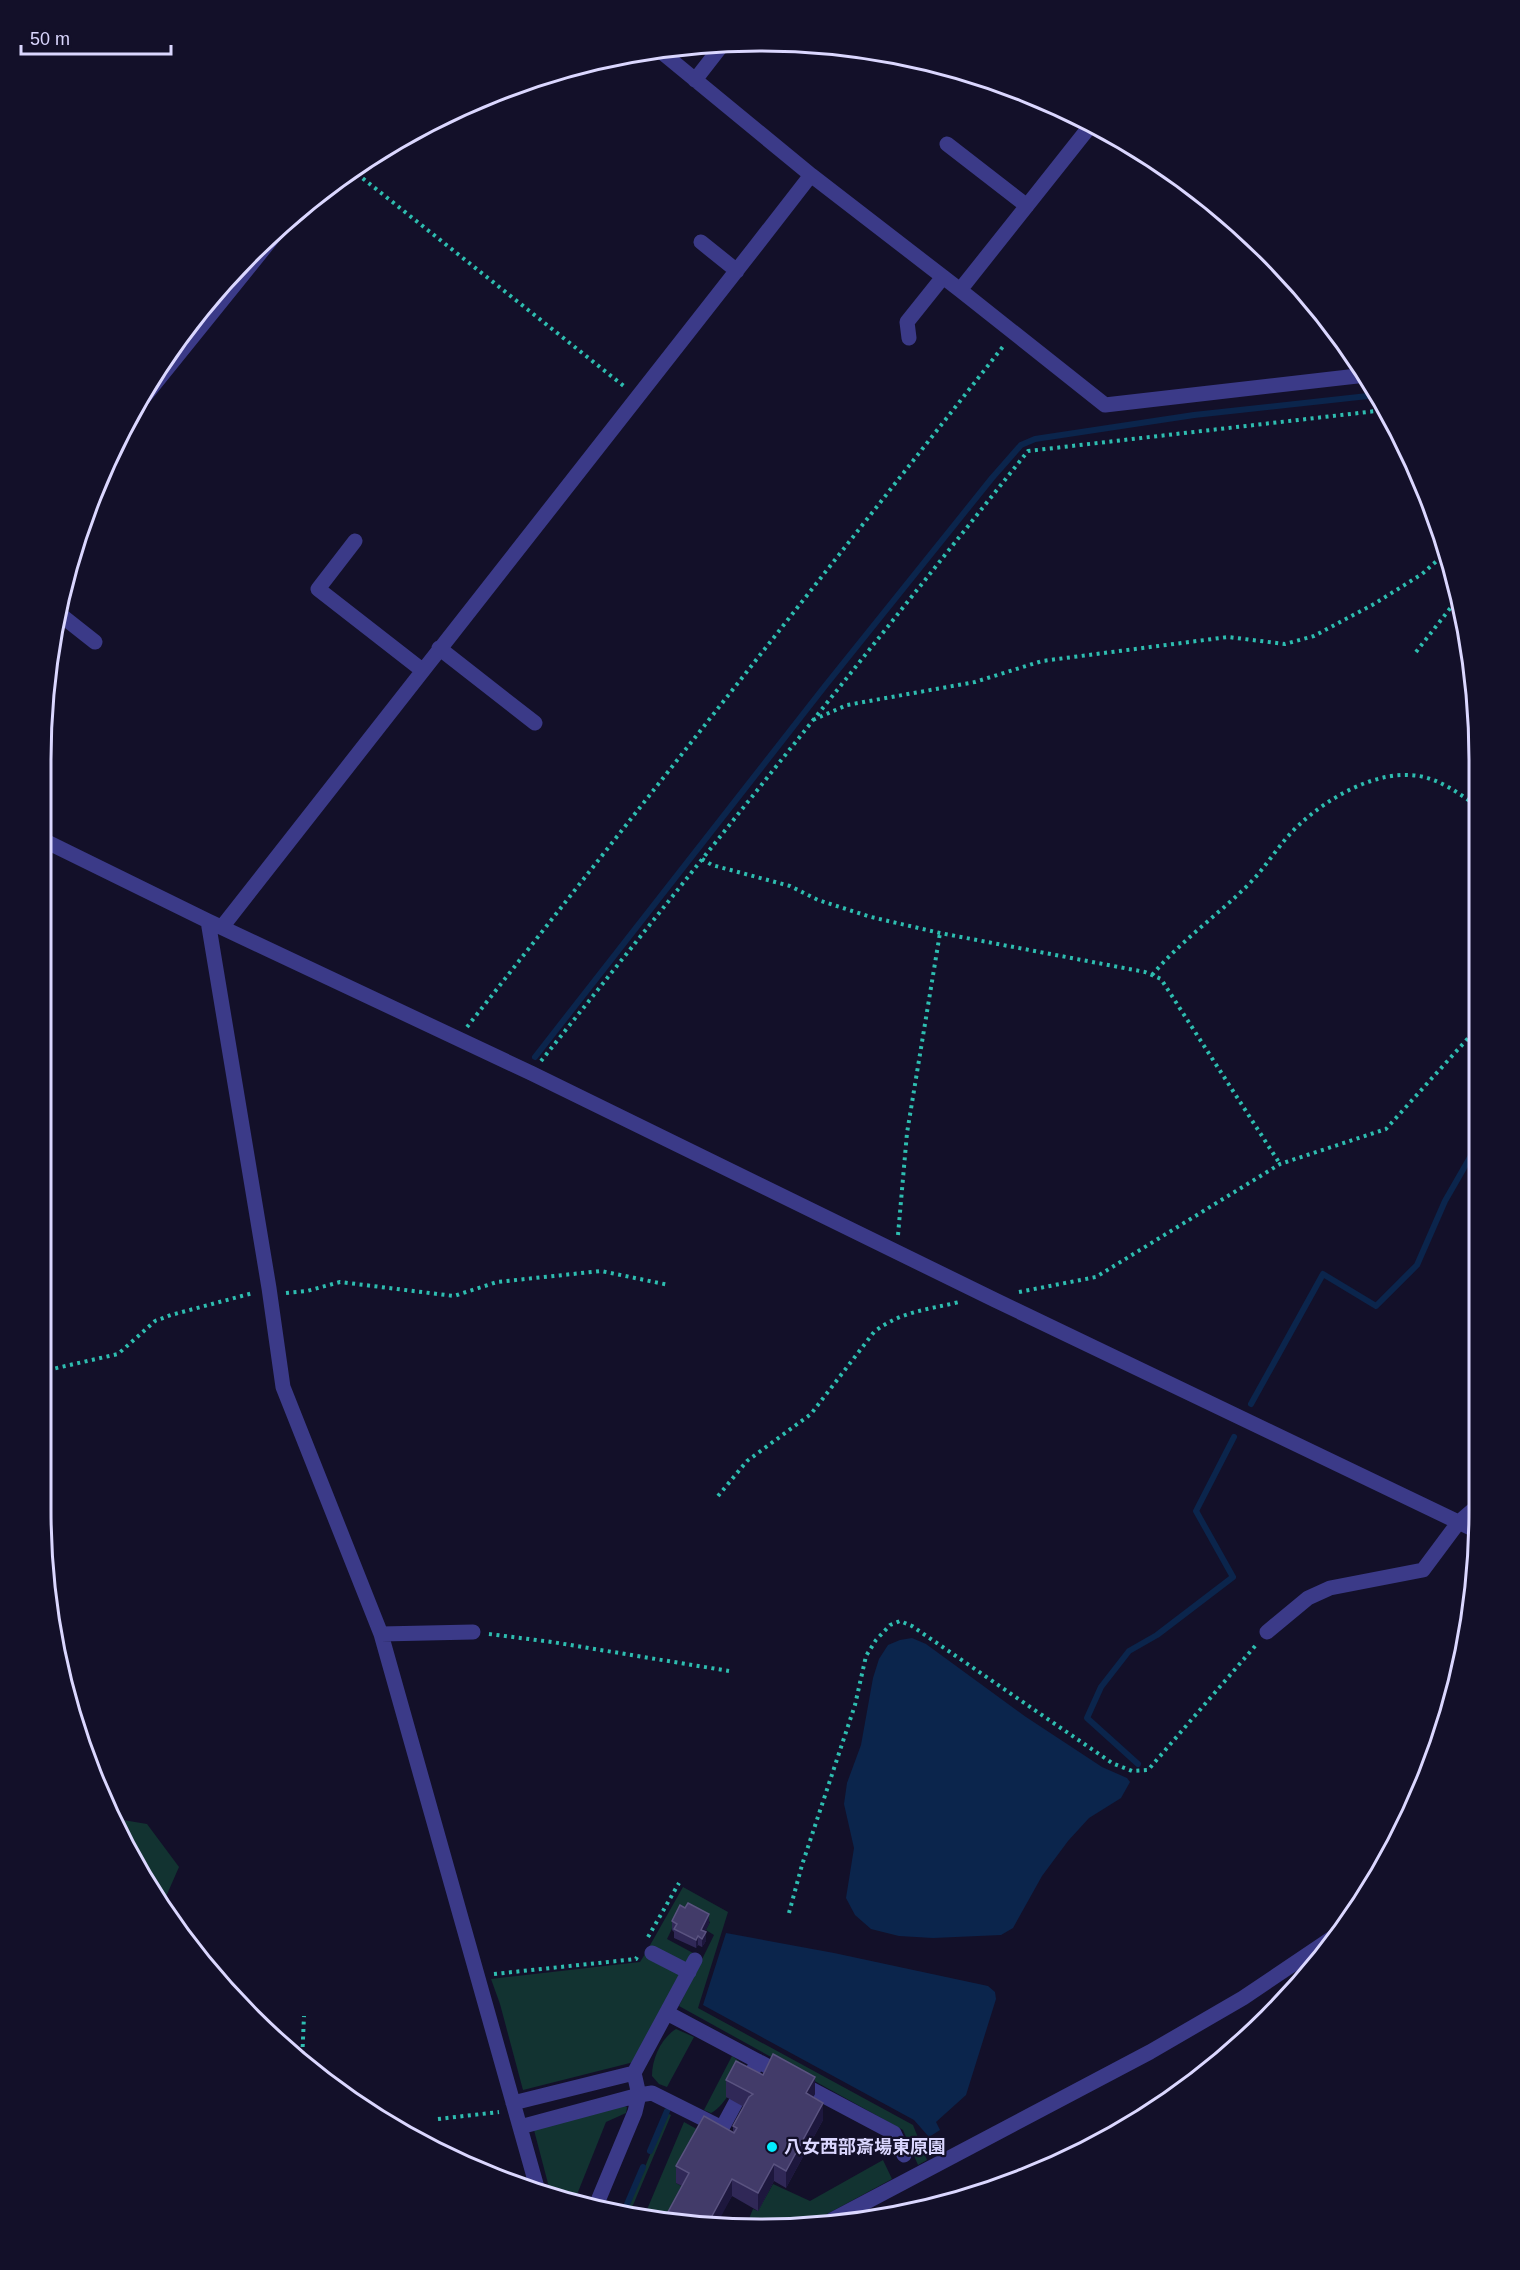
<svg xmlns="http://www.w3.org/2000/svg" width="1520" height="2270" viewBox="0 0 1520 2270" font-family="Helvetica,'Noto Sans JP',sans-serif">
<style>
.green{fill:#123331}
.water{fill:#0b254c}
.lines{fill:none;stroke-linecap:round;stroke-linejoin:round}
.stream{stroke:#0b254c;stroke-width:6}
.path{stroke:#2ebdb0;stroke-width:4;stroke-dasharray:3 4.5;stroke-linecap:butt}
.minor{stroke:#3b3a88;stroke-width:15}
.wall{fill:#302857}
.shaded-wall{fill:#1d173d}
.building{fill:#423b69;stroke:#5a5380;stroke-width:1.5}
.poi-dot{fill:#03edff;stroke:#131029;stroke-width:2}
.labels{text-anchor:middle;stroke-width:4.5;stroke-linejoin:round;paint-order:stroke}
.poi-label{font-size:18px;font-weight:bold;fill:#dbd7ff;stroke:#131029;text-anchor:start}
.rim{fill:none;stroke:#dbd7ff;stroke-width:3}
</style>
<rect width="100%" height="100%" fill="#131029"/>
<path class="green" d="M117,1819L147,1824L179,1867L161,1908Z
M683,1887L728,1912L698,2008L913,2125L927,2160L918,2165L903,2130L679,2006L714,1935L706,1930L710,1922L687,1911L680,1912L667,1939L693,1953L686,1967L649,1947Z
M645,1954L682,1972L634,2062L523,2090L500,2004L491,1979L640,1962Z
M676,2029L694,2037L667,2087L659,2084L652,2076C652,2059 661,2038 676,2029Z
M732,2056C736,2059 741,2061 741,2066C742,2078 721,2110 711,2113L704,2110Z
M624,2106L627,2107L626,2113L606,2122L574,2202L551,2195L534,2130Z
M667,2113L671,2115L628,2217L625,2216Z
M684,2122L702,2132L676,2183L688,2190L671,2222L643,2219Z
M883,2160L892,2179L814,2221L746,2226L753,2209L758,2211L773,2184L810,2201Z"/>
<path class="water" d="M912,1638L926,1644L1026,1717L1102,1767L1127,1778L1130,1782L1121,1798L1089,1818L1068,1841L1042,1876L1013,1928L1001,1935L933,1938L899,1936L871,1929L855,1915L846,1898L854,1848L844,1804L847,1783L861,1745L873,1678L879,1659L888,1645L900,1640Z
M726,1933L834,1953L988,1986L995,1992L996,1999L966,2095L936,2122L940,2130L929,2137L914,2120L703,2005Z"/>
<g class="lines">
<path class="stream" d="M535,1057L825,686L992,478L1021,445L1035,439L1194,415L1377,395
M1251,1404L1323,1274L1376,1306L1417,1265L1445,1201L1480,1140
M1138,1764L1087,1718L1101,1687L1129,1651L1157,1635L1233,1577L1196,1511L1234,1437
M650,2151L667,2111
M622,2216L643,2167"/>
<path class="path" d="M351,169L625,387
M1416,652L1459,597
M813,720L847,705L975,682L1042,661L1228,637L1285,644L1314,636L1374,604L1422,574L1440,558L1446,556
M702,859L712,865L790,886L818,900L871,917L940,933L1145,972L1161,979L1280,1164
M1152,975C1180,942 1215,917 1246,887C1266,868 1279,843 1300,824C1329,797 1378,769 1419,776C1442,780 1461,795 1480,808
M467,1027L1005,344
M541,1061L1028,451L1385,410
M898,1235L907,1133L940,933
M1019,1292L1096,1277L1280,1164L1386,1129L1480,1025
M286,1293L307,1291L340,1282L454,1296L497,1282L601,1271L669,1285
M48,1370L118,1354L155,1321L171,1315L253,1293
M718,1496L747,1461L811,1414L874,1332C901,1311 927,1310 959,1302
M489,1634L552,1642L729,1671
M789,1913L802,1865L855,1705L866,1656L876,1640L890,1625L900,1621L912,1626L1112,1763L1132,1771L1148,1770L1256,1645
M648,1937L679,1883
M494,1974L636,1959L637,1957
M302,2062L304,2016
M438,2119L499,2112"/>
<path class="minor" d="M659,50L811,175L960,290L1105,405L1366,375
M695,80L723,44
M947,144L1027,206
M701,242L737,271
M960,290L1091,125
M909,338L907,322L943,277
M136,407L282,226
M355,541L318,589L422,670
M57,612L95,642
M439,648L535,723
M41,839L208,921L531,1073L995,1300L1477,1531
M208,921L269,1288L283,1387L381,1634L538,2191
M222,927C417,676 616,427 811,175
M1267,1632L1308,1598L1330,1588L1423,1570L1458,1523L1480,1504
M381,1634L473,1632
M652,1953L689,1972
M667,2013L767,2066
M634,2073L695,1960
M796,2081L894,2133L904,2155
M513,2103L634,2073L639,2095L520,2127
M595,2208L635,2112L639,2095L652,2093L722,2128L758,2061
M832,2220L1150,2052L1243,1998L1341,1932"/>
</g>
<path class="wall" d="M672,1921L709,1923L705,1931L706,1941L702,1947L698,1945L696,1948L674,1938V1932L672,1930Z
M763,2075L815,2094L813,2097L823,2120L786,2188L774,2181L758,2211L732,2196L713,2228L668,2222V2212L682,2186L676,2183V2166L733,2132V2126L744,2107L726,2097V2080Z"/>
<path class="shaded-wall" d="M709,1914V1923L701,1939V1930Z
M706,1932V1941L702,1947V1939Z
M698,1936V1945L696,1948V1940Z
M815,2077V2094L806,2110V2093Z
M823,2103V2120L786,2188V2171Z
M774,2164V2181L758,2211V2193Z
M732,2179V2196L715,2228L706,2227Z"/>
<path class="building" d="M688,1903L709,1914L701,1930L706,1932L702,1939L698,1936L696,1940L674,1929L677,1924L672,1921L680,1905L685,1908Z
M773,2054L815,2077L806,2093L823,2103L786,2171L774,2164L758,2193L732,2179L706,2227L691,2225L668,2212L689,2173L676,2166L704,2116L734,2133L737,2128L733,2126L749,2097L753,2094L726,2080L736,2061L763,2075Z"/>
<circle class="poi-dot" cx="772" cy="2147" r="6"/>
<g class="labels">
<g class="poi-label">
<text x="784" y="2153">八女西部斎場東原園</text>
</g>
</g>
<path d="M0 0H1520V2270H0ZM760 51H760A709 709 0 0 1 1469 760V1510A709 709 0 0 1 760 2219H760A709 709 0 0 1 51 1510V760A709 709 0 0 1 760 51Z" fill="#131029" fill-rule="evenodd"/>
<path class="rim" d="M760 51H760A709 709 0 0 1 1469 760V1510A709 709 0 0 1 760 2219H760A709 709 0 0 1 51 1510V760A709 709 0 0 1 760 51Z"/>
<path d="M21 45v9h150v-9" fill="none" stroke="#dbd7ff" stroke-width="3"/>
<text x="30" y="45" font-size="18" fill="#dbd7ff" stroke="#131029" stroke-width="4.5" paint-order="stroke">50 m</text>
</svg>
